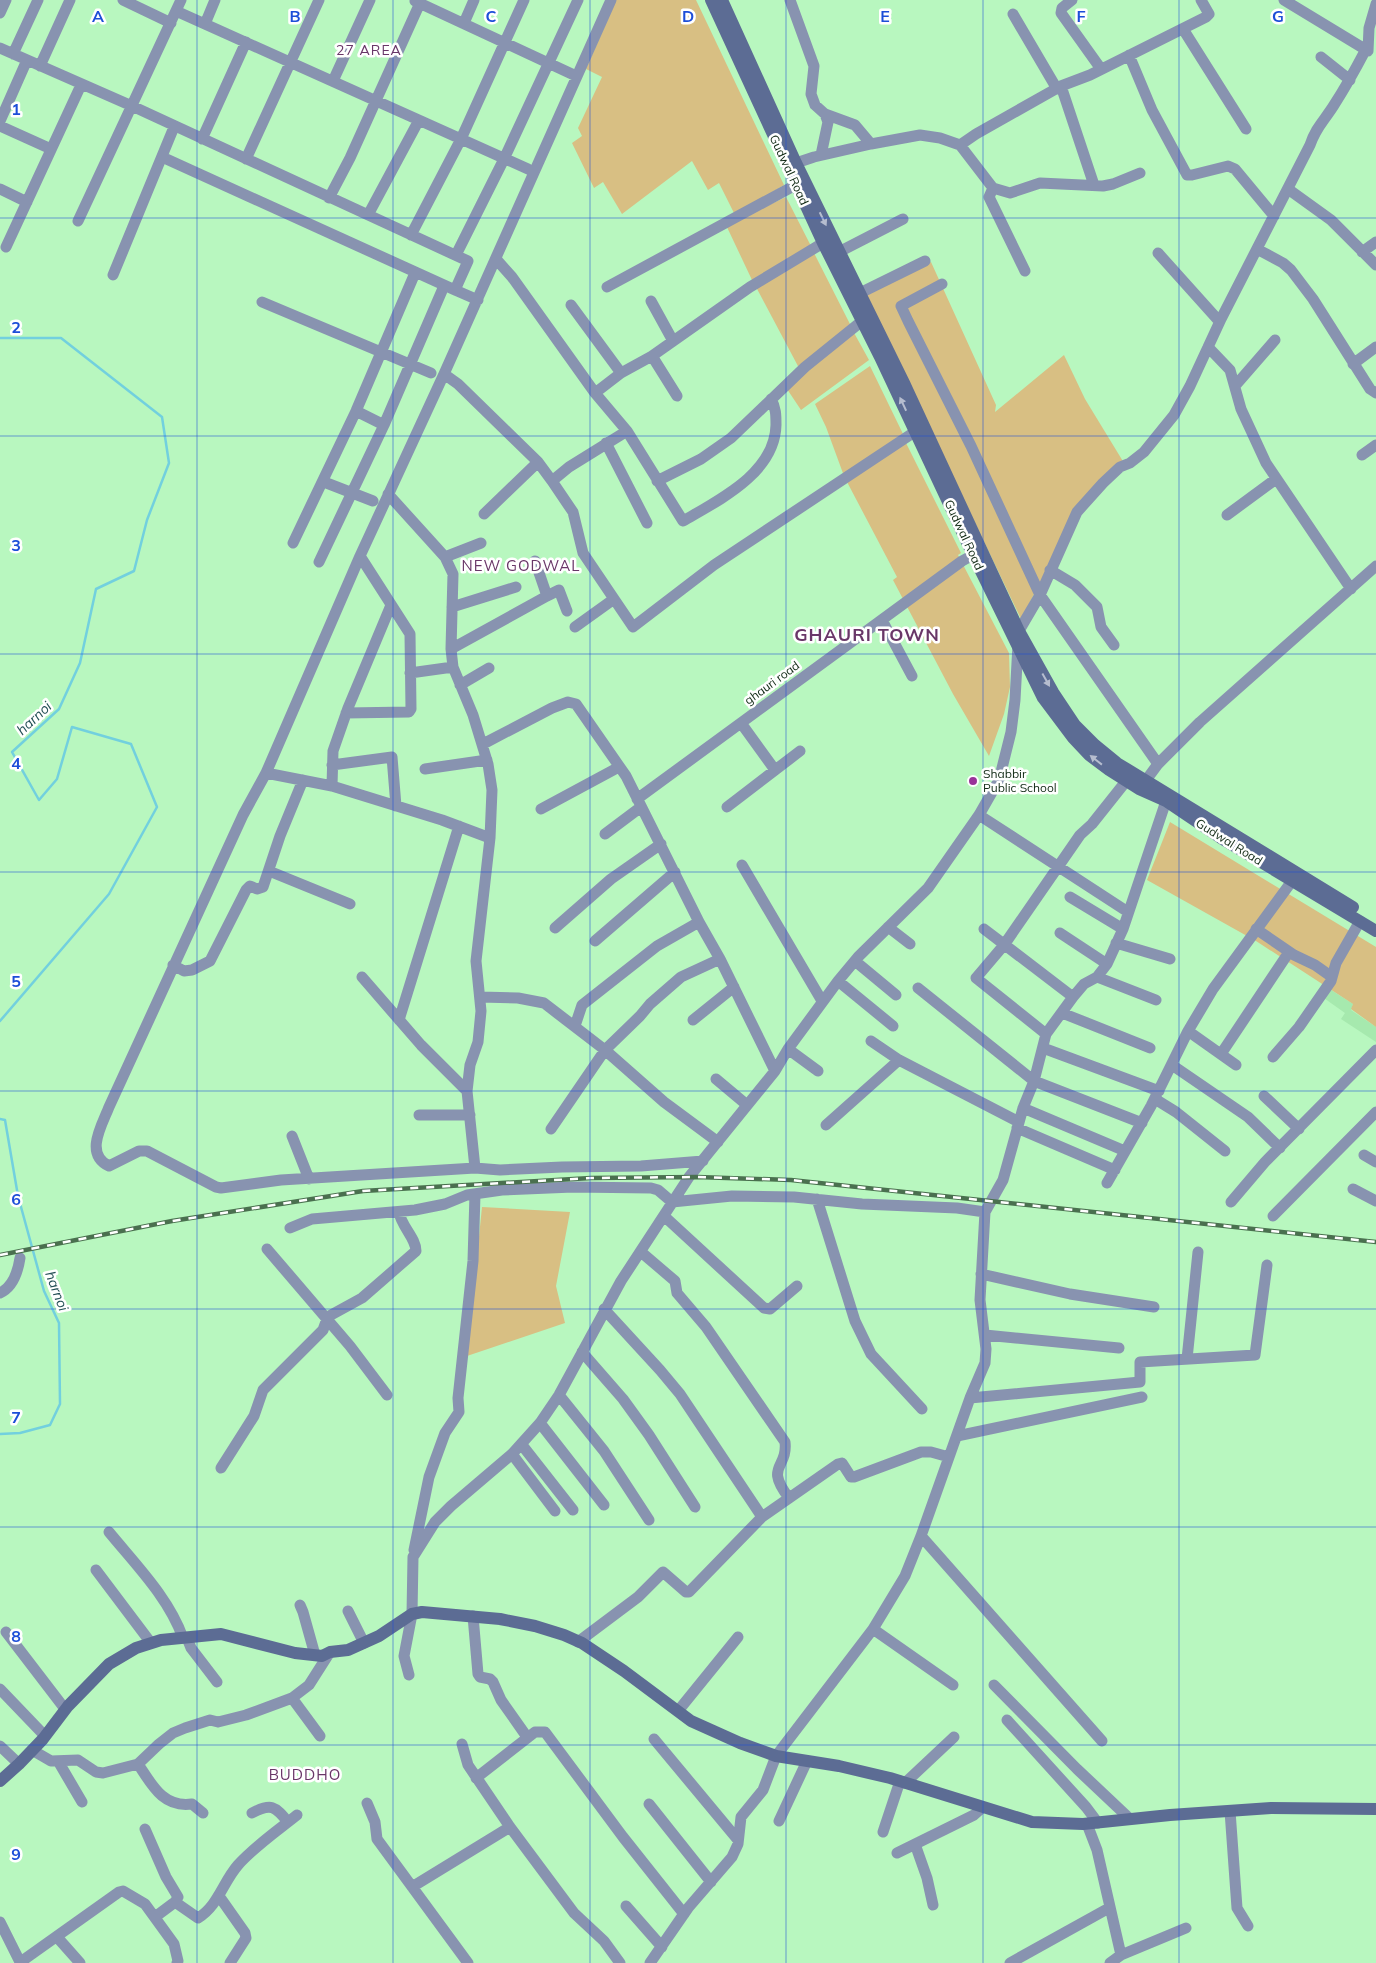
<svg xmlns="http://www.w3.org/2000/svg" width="1376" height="1963" viewBox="0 0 1376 1963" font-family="Mulish,sans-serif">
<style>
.built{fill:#a6e9ae}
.green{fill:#d8bf83}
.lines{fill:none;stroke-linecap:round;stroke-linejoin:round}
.stream{stroke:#72d0de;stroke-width:2.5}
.street{stroke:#8893b0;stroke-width:11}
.secondary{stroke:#5c6c94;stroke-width:12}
.rail-casing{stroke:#4a704f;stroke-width:4.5}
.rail{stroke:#fff;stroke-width:2.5;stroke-dasharray:8;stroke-linecap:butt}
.oneway{fill:#b6bdcf}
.grid{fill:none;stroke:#1d4ed8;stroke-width:1;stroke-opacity:0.55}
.poi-dot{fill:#993499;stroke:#fff;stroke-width:2}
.labels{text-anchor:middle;stroke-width:5;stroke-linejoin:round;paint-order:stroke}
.street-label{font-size:12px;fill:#112a15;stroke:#fff}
.poi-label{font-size:12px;fill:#112a15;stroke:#fff;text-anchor:start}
.neighbourhood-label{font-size:14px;letter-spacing:1px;fill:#693768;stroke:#fff}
.water-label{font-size:14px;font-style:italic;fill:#255056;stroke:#fff}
.quarter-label{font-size:15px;letter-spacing:1px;fill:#693768;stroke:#fff}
.district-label{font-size:18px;font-weight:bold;letter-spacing:1px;fill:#693768;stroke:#fff}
.grid-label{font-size:16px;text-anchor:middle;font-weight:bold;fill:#1d4ed8;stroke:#fff;stroke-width:5;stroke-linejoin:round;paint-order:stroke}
</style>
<rect width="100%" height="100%" fill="#b8f7bf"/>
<path class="built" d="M1328,988L1353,1004L1351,1010L1376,1027V1042L1341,1019L1345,1013L1321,996Z"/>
<path class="green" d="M616,0H696L784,185L735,215L719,183L708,190L692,161L622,214L603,182L594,188L572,143L582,136L578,128L602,77L586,69Z
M786,197L812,248L752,280L726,225Z
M814,253L851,326L799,368L756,287Z
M931,262L996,405L995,412L1064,355L1085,399L1124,463L1076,514L1021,619L866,295L869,291Z
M853,331L869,360L801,410L787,389Z
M870,366L904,436L844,476L826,427L815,404Z
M905,441L961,553L958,555L1009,653L1010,687L1004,714L989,756L953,694L893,580L897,577L846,480Z
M1170,822L1376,947V1027L1351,1009L1353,1004L1256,941L1147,880Z
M482,1207L570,1212L556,1286L565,1323L467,1356Z"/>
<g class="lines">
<path class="stream" d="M0,338H61L162,417L169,463L147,520L134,571L96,589L80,663L59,709L12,752L39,800L57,779L72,727L131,744L157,807L109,894L0,1021
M0,1119L5,1120L18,1196L44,1291L59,1323L60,1404L50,1425L20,1433L0,1434"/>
<path class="street" d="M123,0L171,23
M611,0L444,374L360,556L266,773L243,815L109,1107C102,1125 84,1154 109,1166L139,1151H147L216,1187L221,1188L281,1180L475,1168L500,1170L562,1167L641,1166L703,1161
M790,0L814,66L811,94L815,105L825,114L855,125L871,144
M1072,0L1062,8L1061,13L1101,69
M1284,0L1368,51
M415,1L574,75
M176,11L528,169
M0,13L6,0
M1013,14L1057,89
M464,23L474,0
M205,24L215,0
M1183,29L1246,129
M0,48L132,106L468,261L455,290L162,157
M13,54L38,0
M1129,55L1152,110L1187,175H1192L1228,166L1235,169L1274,216
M1321,57L1350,80
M40,66L70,0
M333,81L370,0
M1061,86L1094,185
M0,121L27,60
M0,126L51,149
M202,139L246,42
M960,145L993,188L989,197L1025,271
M821,155L828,122L825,114
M246,159L319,0
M796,163L814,157L871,144L920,135L940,138L960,145L976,134L1061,86L1090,75L1206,17L1209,14L1201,0
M993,188L1010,193L1040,183L1103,186L1113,184L1140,173
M0,189L27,202
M1288,189L1331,220L1376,265
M329,198L350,158L420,3
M368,215L419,120
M78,221L181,0
M411,235L461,139L524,0
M6,247L81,85
M1257,249L1283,263L1291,270L1313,299L1370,389L1376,393
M839,252L903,219
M1362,252L1376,242
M1158,253L1219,321
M456,255L504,159L578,0
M496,259L512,277L595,393L627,431L683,521C719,500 775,473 776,425C776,415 776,408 771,399
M113,275L174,127
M942,284L901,306L908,321L971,446L1040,595L1158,764
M607,287L803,181
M455,290L478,300
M860,293L925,261
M651,301L673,341
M262,302L431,373
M571,305L621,373
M1208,347L1230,370L1241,409L1266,463L1351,589
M1353,364L1376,347
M444,374L458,384L538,462L552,481L573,512L583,553L633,627L714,565L916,431
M1235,386L1275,340
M595,393L621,373L652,356
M677,396L652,356L750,287L823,243
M356,411L384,425
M606,443L647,523
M1362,455L1376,445
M552,481L569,467L627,431
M657,481L701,459L731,438L805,367L862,321
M324,482L373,501
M388,494L445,557L453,574L451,649L453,667L473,715L488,764L492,790L490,838
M484,514L538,462
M1227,515L1276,479
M293,543L356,411L415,273
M445,557L481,543
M319,562L384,425L444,286
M1050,570L1075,585L1097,607L1101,627L1114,645
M547,596L559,590L567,611
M452,607L516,587
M882,620L912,676
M575,627L614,599
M1016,636L1040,595L1077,512L1103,483L1120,467L1130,463L1144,452L1174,415L1190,386L1221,319L1310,145C1316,127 1324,121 1334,105C1345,88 1355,70 1365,51H1368L1369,28L1376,4
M451,649L547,596L535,561
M410,673L453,667
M460,685L489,668
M346,713L409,712L411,709L410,634L360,556
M741,723L775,770
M483,744L552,708L568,702L576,704L626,776L699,922L720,959L775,1071
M332,765L392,757L396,806
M425,769L487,760
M266,773L332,786L442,820L490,838L476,961L481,1011L478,1042L470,1065L467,1091L475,1168
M332,786L333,751L348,708L391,605
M1141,787L1158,764L1200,722L1376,566
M637,799L962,561L973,555
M727,807L800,751
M541,809L619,767
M979,815L1128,912
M605,834L641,807
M742,865L822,1001
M269,871L350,904
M1070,897L1123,929
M888,927L910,944
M555,928L611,879L661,844
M984,929L1073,997
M1256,929L1294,955L1315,965L1332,977
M1060,933L1107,964
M595,941L675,872
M1116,943L1170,959
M855,961L896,995
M173,965L184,971L192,970L210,961L246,890L250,886L257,889L263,887L280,836L303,780
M362,977L421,1045L467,1091
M1097,977L1156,1000
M838,981L893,1026
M918,988L1034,1081L1142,1123
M480,997L518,998L544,1003L605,1050L664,1102L718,1142
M1062,1013L1150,1048
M399,1020L459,826
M693,1020L734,987
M575,1026L582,1005L657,946L699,922
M1188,1031L1236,1065
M1046,1034L976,978L1004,945L1080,835L1092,824L1127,780
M871,1041L899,1060L1019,1122
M1043,1048L1159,1091
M788,1049L818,1071
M1221,1054L1289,952
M1273,1057L1299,1027L1331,981L1336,963L1360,921
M1172,1065L1248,1117L1280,1148
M716,1079L747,1105
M1264,1096L1299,1129
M1155,1099L1176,1112L1225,1151
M1023,1108L1125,1151
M419,1115H470
M826,1125L899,1060
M1017,1128L1115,1170
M551,1129L605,1050L640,1016L650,1004L681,977L720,959
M292,1136L309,1179
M1364,1155L1376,1162
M1107,1183L1151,1106L1188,1031L1213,989L1292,881
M1353,1189L1376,1201
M817,1199L855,1321L871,1354L922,1409
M1231,1202L1265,1162L1376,1050
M664,1216L764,1308L770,1309L797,1286
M1273,1216L1376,1112
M290,1228L312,1219L415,1210L445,1204L467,1195L502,1190L573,1187L651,1188L658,1190L672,1202L732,1196L794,1197L862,1204L957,1208L985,1212
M267,1249L350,1346L387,1395
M641,1252L675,1281L677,1293L706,1327L785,1442C788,1469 764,1465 789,1498
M981,1274L1070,1294L1154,1307
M0,1293C13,1287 18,1271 20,1258
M604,1309L660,1370L680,1394L762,1517
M985,1335L1119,1348
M582,1352L623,1399L649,1435L695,1507
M1187,1359L1198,1252
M559,1395L604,1451L649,1520
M970,1398L1140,1382V1362L1255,1355L1267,1265
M540,1423L604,1505
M957,1436L1142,1397
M522,1445L573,1510
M512,1454L555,1511
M221,1468L254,1416L263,1390L323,1330L327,1319L331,1315L362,1298L416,1251C416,1238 401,1226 399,1212
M109,1532C136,1565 169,1598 183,1638
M921,1536L1102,1741
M414,1550L429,1477L445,1433L459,1412L458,1398L473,1261L475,1194
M96,1570L151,1643
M300,1605L303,1612L315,1655
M348,1611L364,1643
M473,1616L478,1674L480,1677L490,1679L493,1682L501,1700L527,1737
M873,1629L953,1685
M6,1632L65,1709
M187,1638L191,1648L217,1682
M578,1642L638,1597L663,1572L686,1592H689L762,1517L838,1464L842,1463L851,1477H854L921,1452H931L949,1457
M409,1675L404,1656L412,1614L413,1557L435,1522L451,1506L512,1454L540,1423L559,1395L621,1281L689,1177L775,1071L788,1049L838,981L858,957L928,888L979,815L999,780L1011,732L1015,700L1018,644
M994,1685L1077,1769L1130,1819
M0,1689L45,1736
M292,1698L320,1736
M678,1711L738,1637
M1007,1720L1086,1807L1098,1823
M654,1739L738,1840
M462,1744L468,1765L510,1827L574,1913L604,1941L620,1963
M0,1746L19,1764
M32,1750L51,1761L78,1760L96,1772L103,1773L138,1764L159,1744L173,1733L185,1728L210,1720L218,1722L246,1715L292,1698L309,1685L330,1652
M58,1761L82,1802
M138,1764C152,1785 163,1808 192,1804L203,1813
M476,1778L535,1732H545L623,1837L684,1914
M905,1783L954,1737
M367,1803L375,1822L377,1839L468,1963
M649,1804L711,1882
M1230,1811L1237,1908L1248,1926
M252,1813C271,1803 275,1806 288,1822
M779,1821L807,1761
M1087,1824L1097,1850L1121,1955
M145,1829L166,1877L178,1897L175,1902
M883,1832L900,1781
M915,1844L927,1878L933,1905
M897,1853L974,1815L983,1807
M412,1887L510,1827
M219,1896L245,1933L246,1938L230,1963
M626,1906L662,1947
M155,1917L175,1902L198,1918C218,1906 223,1882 238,1865C255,1846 277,1831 297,1815
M0,1922L19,1960L22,1961L119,1892L123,1891L145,1904L174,1944L178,1961L177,1963
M57,1937L80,1963
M650,1963L688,1908L732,1857L738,1844L741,1817L763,1790L776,1756L873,1629L905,1576L921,1536L970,1398L985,1363L986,1349L980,1300L985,1212L1003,1180L1023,1108L1034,1081L1046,1034L1073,997L1084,984L1097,977L1107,964L1123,929L1166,801
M1010,1963L1109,1908
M1110,1963L1121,1955L1186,1928"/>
<path class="secondary" d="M711,0L823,243L880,357L973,555L1043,698L1073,738L1089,755L1109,770L1139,789L1166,801L1221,838L1376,931
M722,0L796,163L905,385L1019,631L1053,692L1075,725L1095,745L1117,763L1353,907
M0,1781L19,1764L43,1739L68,1706L109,1664L136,1648L161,1640L221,1634L295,1653L322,1656L330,1652L348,1650L379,1636L412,1614L422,1612L500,1619L535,1626L564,1635L582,1643L624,1671L691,1721L740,1743L776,1756L839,1766L890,1778L1032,1822L1083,1824L1170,1815L1271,1808L1376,1809"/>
<defs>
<path id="rail" d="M0,1255L172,1221L363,1191L591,1178L697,1177L791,1180L1376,1242"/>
</defs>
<use href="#rail" class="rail-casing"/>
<use href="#rail" class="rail"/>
</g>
<defs><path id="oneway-solid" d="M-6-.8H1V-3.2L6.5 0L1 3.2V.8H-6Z" transform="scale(1.25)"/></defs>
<g class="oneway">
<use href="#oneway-solid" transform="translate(823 219) rotate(64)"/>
<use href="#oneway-solid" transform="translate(903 404) rotate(-115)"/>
<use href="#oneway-solid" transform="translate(1046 680) rotate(61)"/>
<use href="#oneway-solid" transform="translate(1096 760) rotate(-142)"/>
</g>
<path class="grid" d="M197,0V1963M393,0V1963M590,0V1963M786,0V1963M983,0V1963M1179,0V1963M0,218H1376M0,436H1376M0,654H1376M0,872H1376M0,1091H1376M0,1309H1376M0,1527H1376M0,1745H1376"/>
<circle class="poi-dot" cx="973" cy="781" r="5"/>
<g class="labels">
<g class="street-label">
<text transform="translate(789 170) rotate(65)" y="4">Gudwal Road</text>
<text transform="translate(964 535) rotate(65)" y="4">Gudwal Road</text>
<text transform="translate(772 683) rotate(-36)" y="4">ghauri road</text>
<text transform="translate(1229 842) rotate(32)" y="4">Gudwal Road</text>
</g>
<g class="poi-label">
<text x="983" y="778">Shabbir<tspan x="983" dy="14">Public School</tspan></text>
</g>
<g class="neighbourhood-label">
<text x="369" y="55">27 AREA</text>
</g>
<g class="water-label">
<text transform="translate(34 718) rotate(-43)" y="5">harnoi</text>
<text transform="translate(57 1291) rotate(69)" y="5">harnoi</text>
</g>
<g class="quarter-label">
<text x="521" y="571">NEW GODWAL</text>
<text x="305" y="1780">BUDDHO</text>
</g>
<g class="district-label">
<text x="867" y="641">GHAURI TOWN</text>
</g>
</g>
<g class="grid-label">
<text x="98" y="22">A</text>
<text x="295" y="22">B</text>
<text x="491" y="22">C</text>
<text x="688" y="22">D</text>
<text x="885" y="22">E</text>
<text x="1081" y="22">F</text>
<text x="1278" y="22">G</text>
<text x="16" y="115">1</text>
<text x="16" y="333">2</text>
<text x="16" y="551">3</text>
<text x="16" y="769">4</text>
<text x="16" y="987">5</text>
<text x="16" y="1205">6</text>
<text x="16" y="1423">7</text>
<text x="16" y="1642">8</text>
<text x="16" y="1860">9</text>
</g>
</svg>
